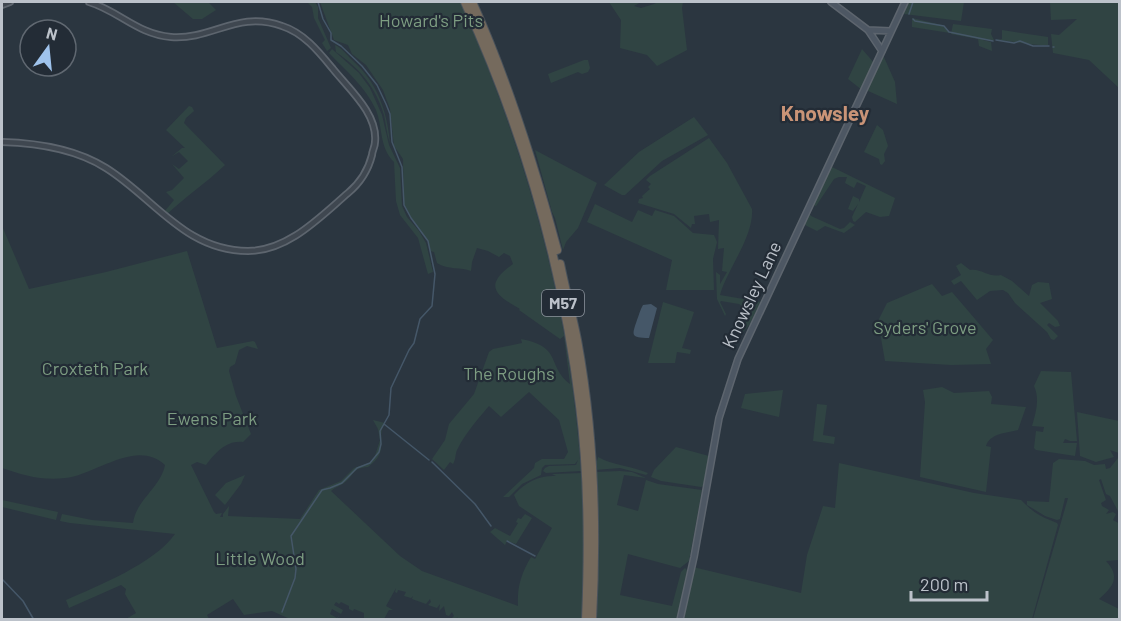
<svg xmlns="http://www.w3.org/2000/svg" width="1121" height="621" viewBox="0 0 1121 621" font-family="Barlow,sans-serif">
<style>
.green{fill:#304443}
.water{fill:#455768}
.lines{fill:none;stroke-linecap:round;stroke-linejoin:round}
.stream{stroke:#455768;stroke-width:1.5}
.tertiary-casing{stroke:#5d656e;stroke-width:8}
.secondary-casing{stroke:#5d656e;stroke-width:8}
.motorway-casing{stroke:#49525b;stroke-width:10}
.tertiary{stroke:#3f4750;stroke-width:4.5}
.secondary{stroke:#4d5763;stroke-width:5}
.motorway{stroke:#756a5d;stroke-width:8}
.labels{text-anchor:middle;stroke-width:4.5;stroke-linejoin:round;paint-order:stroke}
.shield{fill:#232c36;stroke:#8e959e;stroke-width:1.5}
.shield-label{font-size:16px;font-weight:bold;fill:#bcc2ca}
.park-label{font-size:18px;fill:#7d9d82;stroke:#232c36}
.street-label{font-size:18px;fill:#bcc2ca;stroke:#232c36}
.quarter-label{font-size:21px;font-weight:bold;fill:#ca9477;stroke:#232c36}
</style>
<rect width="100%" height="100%" fill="#2b3640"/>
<path class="green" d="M173,2H208L216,10L202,19H193Z
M307,2H315L318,7V18L331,48L327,51L322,43L325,40L314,18L312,7Z
M320,2H461C527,156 569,302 581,471L546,473L543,471L545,468L549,466L576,465L578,460L575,464L545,465L542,468L541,475L522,484L509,497H503L534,468L535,463L542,459H564L568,452L559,420L529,392L501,417L489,406C477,420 465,434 457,450C455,455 456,459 453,464L450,462L444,470L432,459L445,440L449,424L474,394L489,352L493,349L522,343L521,339C563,347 546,365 570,384L564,336L560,339L519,310L520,309C495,295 483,285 513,264L510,256L504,253L499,257L488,251L477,248L472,262L471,271C461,267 448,270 437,263L434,252L430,251L428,241L411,218L404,205L403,159L394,146L390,109L383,90L366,65L352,54L348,45L334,40Z
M609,2H641L634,6L641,8L654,4L656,3L655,2H683L682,8L687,50L657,66L647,55L620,48L621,20Z
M906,2H964L961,21L904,14L902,12Z
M1050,2H1119V88L1089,60L1053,53L1051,34L1059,35L1077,19L1051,20Z
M912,18L942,25L950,33L912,27Z
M953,24L992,29L991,34L994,40H983L991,42L992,51L979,46L978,39L951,34Z
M1002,30L1048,37V45C1031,46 1014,41 996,40L1002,39Z
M335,45C342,48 346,54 352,60C377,82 387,110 390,143C387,135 386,124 384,115C376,87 359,68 336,52Z
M332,49L359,73L370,88L382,115L389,145L400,168L402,206L407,217L419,231L426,243L433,272L428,274L418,238L400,215L396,201L394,162C379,147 383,128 376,110C365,86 347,72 329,53Z
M862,49L875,64L862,90L848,79Z
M883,55L895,82L897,104L866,90Z
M584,60H588L590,68L588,72L582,74L578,72L551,83L548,74Z
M189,106L192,107L194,111L186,118L184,123L225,165C206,183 185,197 166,215L164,212L174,200L166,192L172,190L184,178L172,164L179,169L188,161L179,152L171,157L182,148H185L166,130Z
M694,117L708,135L662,161L625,195H622L604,185L639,152Z
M877,125L883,130L888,146L884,154L885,161L882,165L880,164L879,159L864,152Z
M709,138L727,163L752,209C754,237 727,269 720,295L761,302L750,324L739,337H732L729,332L732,330L733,333H740L742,306L739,304L721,301L720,302L726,314L725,316L717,299L716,272L720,275V284L727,272L722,271L724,248L718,249L719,220L710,222L709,214L694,216L695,224H692L691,228L674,214L638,203L639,199L643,198L642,196L650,189L648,187L651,184L646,180L650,176Z
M535,150L597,183L578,228L566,242L563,250L555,218L552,212Z
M830,166L895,198L889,216L880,217L866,212L855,222L853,221L852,217L858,204L853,211L848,209L853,196L859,199V202L866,186L857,182L854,188L845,183L847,177H839L834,179L816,206L813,205Z
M595,204L632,222L638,210L652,216L655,210L674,216L693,233L714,235L717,242L713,259L714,290H666L672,260L587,222Z
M808,212L811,216L840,229L844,228L850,222L855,225L844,233L825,226L817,231L803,224Z
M2,226L29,289L106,272L187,251L217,348L253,341L255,342L258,349L247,346L239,350L235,364L230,367L229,371L236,396L251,434L243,442C227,440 216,452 206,465L197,462L191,465L214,512L216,514L222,513L220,517H223V514L229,506L228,516L300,519L319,490L341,481L354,468L369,463L375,456L380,440L378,429L373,420L385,423C375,437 391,451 368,467C351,468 355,475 344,483C340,486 335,487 331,491L400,556L422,571L518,606C517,587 521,574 531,557L535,559L552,528L519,506L514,495C525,482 540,475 556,476L552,474L582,473L584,547L582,619L485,620L482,618L481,619H456L458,617L455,619L452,618L454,616L452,612L449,616L446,615L444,606L439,611L440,604L437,608L428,605L431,602L430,599L426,604L412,599L413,596L411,598L404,596L406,592L398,590L397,593L395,592L396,588L386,606L393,610H389L384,619H364V613L354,609L353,611L349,609V606L341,602L339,604L336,602L334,605L343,610L341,614L332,609L330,614L337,618L340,614L337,619H290L272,611L244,615L233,599L207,615L209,619H126L136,613L125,594L126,589L121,585L69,608L66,600C98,586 155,563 175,534L70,523L60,521L62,514L92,520L133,523C136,500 161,487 165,465C136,438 96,475 65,478C43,481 22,475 2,468Z
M961,263L970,270C981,268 989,278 1001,275L1012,281L1029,296L1032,285L1038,282L1049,283L1052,299L1040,303L1058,321L1060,326L1055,327L1049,323L1047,325L1058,336L1054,340L1051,339L1047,332L1015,303L1008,293L1003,290L990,291L977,300L961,281L954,285L951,281L961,275L956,266Z
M932,284L942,296L952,292L993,340L986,349L991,364L951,365L885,361L878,321L887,303Z
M663,302L694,312L682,348L691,350L690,354L677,352L675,363H648Z
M1041,371L1071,372L1077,441H1070L1065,439L1063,443H1077L1075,456L1036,450L1034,448L1036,431L1043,432L1044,427L1032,426C1036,412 1040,399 1034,386Z
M942,387L954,393L989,391L992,397L991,404L1026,407L1018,430C1007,433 990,433 986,446L991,447L986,492L920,477L925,402L923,390Z
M783,390L779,417L741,408L745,394Z
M817,404L827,405L823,435L835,437L834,444L813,441Z
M1077,412L1119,421V453L1110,450L1114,457L1096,462L1080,456Z
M676,447L709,456L705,485L701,487L661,481L651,477L654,470Z
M598,457C612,465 632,466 648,473L646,475L620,468L595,470V459L597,461Z
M1118,458L1119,513L1110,496L1106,494L1101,479L1099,480L1106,500L1101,503L1102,506L1109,510L1106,514L1113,512L1116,514L1113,520L1120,524L1119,563L1118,560L1106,561C1121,577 1113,587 1099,599L1119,609V619H1033L1068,498H1065L1060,519L1057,520L1045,516L1027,505V501L1049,502L1053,463L1059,459L1085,461L1094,465L1105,464L1106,469L1110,468Z
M839,463L974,493L1021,500C1034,513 1039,516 1057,523L1058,525L1032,619L683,620L693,567L801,593L807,555L823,506L835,508Z
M620,471L632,472L646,478L624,475L617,505L638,511L646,480L658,484L702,490L689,561L680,568L628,554L620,595L672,606L681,572L685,568L688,571L678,619H597L598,537L595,472Z
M245,475L241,484L225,505L215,495L226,483Z
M2,500L58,512L56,520L2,507Z
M525,514L532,518L516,544L507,541L505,545L490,532L495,528L510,536L518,523L516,522L518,518L521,519Z"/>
<path class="water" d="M651,304L657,308L649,338C630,338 632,335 637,320C639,315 640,310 643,305Z"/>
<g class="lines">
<path class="stream" d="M909,14L913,2
M913,19L915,21L944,26L949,32L993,41
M996,40L1014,43L1020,41L1033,46H1049
M1053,47H1054
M384,424L429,460
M432,462L475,504L491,526
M507,541L535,556
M2,579L23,601L34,620
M282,612L295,578L296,569L291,536L322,490L330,488L342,483L357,468L370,463L379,452L381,444L380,431L389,415L391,388L409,350L414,343L420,319L432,306L435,274L428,241L411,218L404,205L402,167L392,142L390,114L386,104L377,85L362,66L341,46L331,40V33L323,19L318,2"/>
<defs>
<path id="tertiary" d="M2,5L10,2
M2,142C37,143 76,149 106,168C154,198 185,251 248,251C288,251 320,217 348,193C360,183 368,171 372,155C372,151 375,147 375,142C378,114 349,89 333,69C319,52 304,33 282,26C237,10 213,40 171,37C137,34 119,11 89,2"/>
<path id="secondary" d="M831,2L868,30L882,51
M868,30L891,31
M680,620L694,557L719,418L738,359L905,2"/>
<path id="motorway" d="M465,2C523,129 563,267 580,406C589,477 589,549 586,620
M472,2C508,81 534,165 557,250
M560,264C565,289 572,315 577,340C594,432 597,527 592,620"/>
</defs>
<use href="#tertiary" class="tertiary-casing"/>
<use href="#secondary" class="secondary-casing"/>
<use href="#motorway" class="motorway-casing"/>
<use href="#tertiary" class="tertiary"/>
<use href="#secondary" class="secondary"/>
<use href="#motorway" class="motorway"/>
</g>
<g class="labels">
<rect class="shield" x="542" y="290" width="42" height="26" rx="4.5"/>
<g class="shield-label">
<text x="563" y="309">M57</text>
</g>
<g class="park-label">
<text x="431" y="27">Howard's Pits</text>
<text x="925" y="334">Syders' Grove</text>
<text x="95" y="375">Croxteth Park</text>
<text x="509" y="380">The Roughs</text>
<text x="212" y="425">Ewens Park</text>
<text x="260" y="565">Little Wood</text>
</g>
<g class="street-label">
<text transform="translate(752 295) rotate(-65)" y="6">Knowsley Lane</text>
</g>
<g class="quarter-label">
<text x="825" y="121">Knowsley</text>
</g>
</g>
<rect width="1121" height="621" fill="none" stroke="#bcc2ca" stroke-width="6"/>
<g transform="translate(48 48) rotate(15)"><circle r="28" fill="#232c36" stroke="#606871" stroke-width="1.5"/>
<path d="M0-4.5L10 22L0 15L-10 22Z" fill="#9fc3ec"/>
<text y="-9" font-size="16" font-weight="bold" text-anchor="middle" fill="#bcc2ca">N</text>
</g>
<path d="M911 591v9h76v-9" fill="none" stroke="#bcc2ca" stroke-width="3"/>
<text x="920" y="591" font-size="18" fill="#bcc2ca" stroke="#232c36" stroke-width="4.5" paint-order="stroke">200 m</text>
</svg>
